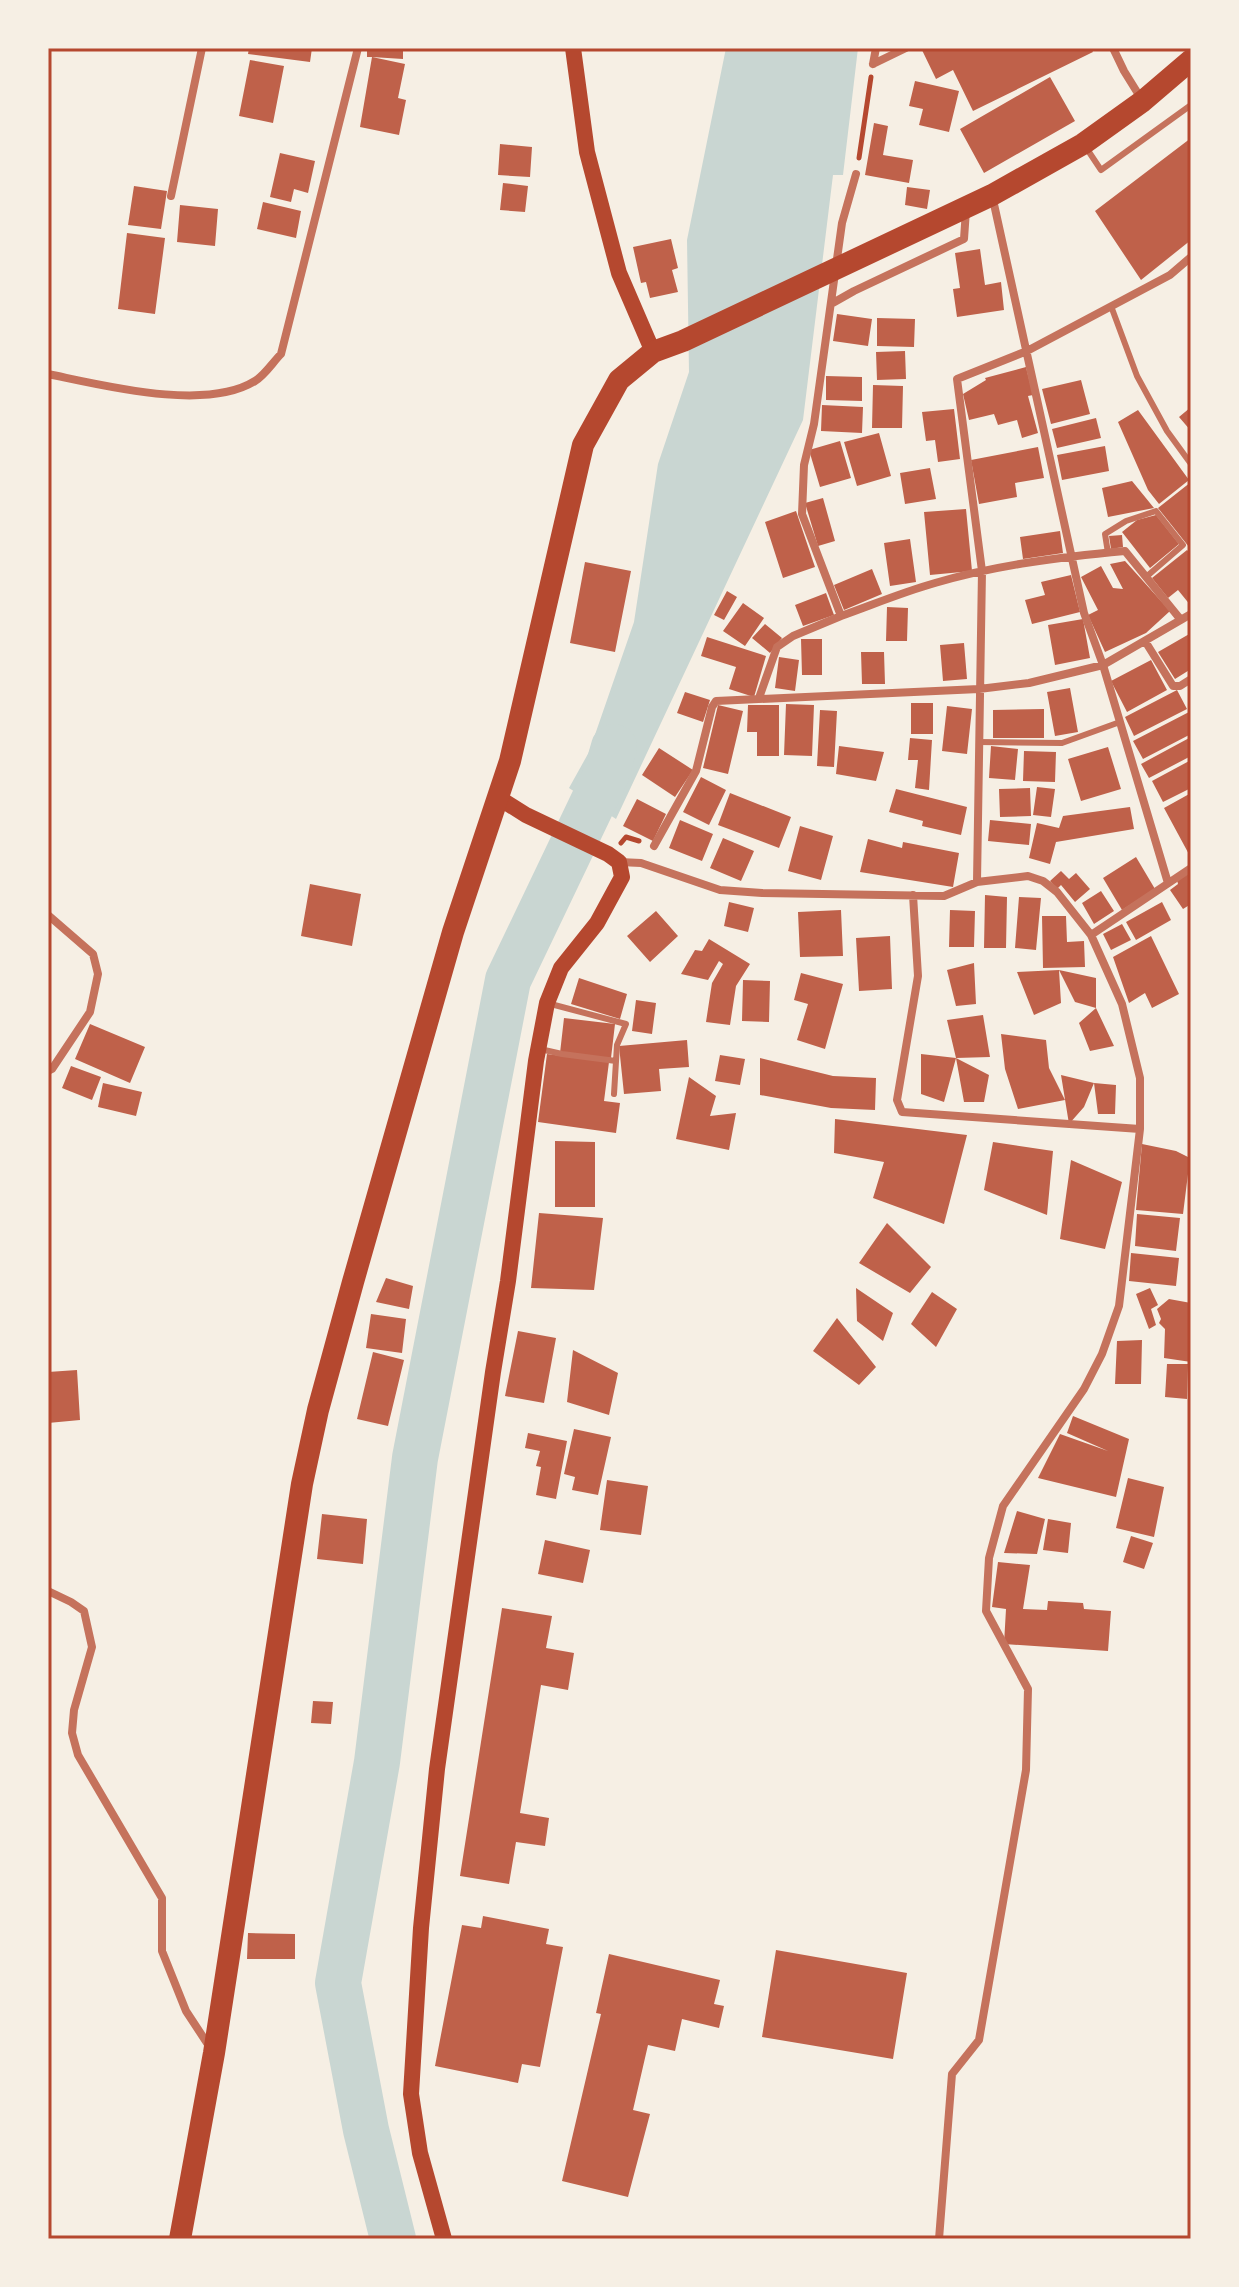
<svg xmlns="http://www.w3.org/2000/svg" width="1239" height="2287" viewBox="0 0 1239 2287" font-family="Literata,serif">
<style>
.water{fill:#c9d6d2}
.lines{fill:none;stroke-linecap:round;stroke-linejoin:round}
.river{stroke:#c9d6d2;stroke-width:46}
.building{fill:#bf614a}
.path{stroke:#b5482f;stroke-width:5}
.service{stroke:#c5725c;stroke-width:6}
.minor{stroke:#c5725c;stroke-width:8}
.secondary{stroke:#b5482f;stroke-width:16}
.trunk{stroke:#b5482f;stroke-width:22}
.neatline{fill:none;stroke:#b5482f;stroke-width:3}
</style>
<rect width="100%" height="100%" fill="#f6efe4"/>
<path class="water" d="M726,48H858L843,175H833L803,420L616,819L569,788L589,752L634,622L658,464L689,372L687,240Z"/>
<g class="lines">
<path class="river" d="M393,2239L366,2130L338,1983L377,1762L415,1458L508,980L606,775L614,747"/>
</g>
<path class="building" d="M249,48H312L310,62L248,54Z
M367,48H403V59L372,57L405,64L398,98L406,100L399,135L360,127L372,57H367Z
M921,48H1091L1093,52L973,111L953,70L936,79Z
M250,60L284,66L273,123L239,116Z
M1050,77L1075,121L984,173L960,129Z
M915,81L959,91L949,132L919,125L923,109L909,106Z
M874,123L888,126L883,155L913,160L909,183L865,175Z
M1191,138V240L1141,280L1095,211Z
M500,144L532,147L530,177L498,175Z
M280,153L315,161L308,193L294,189L291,202L270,197Z
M503,183L528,186L525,212L500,210Z
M134,186L167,191L161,229L128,225Z
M907,187L930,190L927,209L905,205Z
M263,202L301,211L296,238L257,229Z
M180,205L218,209L215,246L177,242Z
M127,233L165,238L155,314L118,309Z
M671,239L678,268L672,270L678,292L650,298L646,282L641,283L633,247Z
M980,249L985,285L1001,282L1004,310L957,317L953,289L960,288L955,253Z
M837,314L872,319L868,346L833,341Z
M877,318L915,319L914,347L877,346Z
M905,351L906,379L877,380L876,352Z
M1026,367L1033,395L1028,396L1038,433L1022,438L1017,420L998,425L994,414L969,420L963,394L986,380L985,378Z
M826,376L862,377V401L826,400Z
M1081,380L1090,414L1051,424L1042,389Z
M873,385L903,386L902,428H872Z
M822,405L863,407L862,433L821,431Z
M1191,407V431L1179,417Z
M954,409L960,459L938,462L935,440L926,441L922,412Z
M1138,410L1189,480L1159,504L1148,490L1118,422Z
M1096,418L1101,438L1057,448L1052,429Z
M879,433L891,476L857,486L844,442Z
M840,441L851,478L820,487L809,450Z
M1105,446L1109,471L1062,480L1057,455Z
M1038,447L1044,478L1015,483L1017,497L979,504L971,460Z
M930,468L936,499L905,504L900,473Z
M1132,481L1154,508L1108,517L1102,488Z
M1191,482V546L1189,547L1158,508Z
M823,498L835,541L818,546L805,503Z
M966,509L972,571L930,575L924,512Z
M796,511L815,567L783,578L765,522Z
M1156,515L1179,544L1150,568L1122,532L1137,520Z
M1060,531L1063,553L1023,559L1020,537Z
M1122,535L1123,547L1111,549L1109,536Z
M910,539L916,582L890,586L884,543Z
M1187,550L1191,554V606L1178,590L1168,598L1152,578Z
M1125,561L1170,611L1146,633L1105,652L1088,615L1098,610L1081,577L1101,566L1113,588L1123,589L1110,564Z
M585,562L631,571L615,652L570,643Z
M872,569L882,594L844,610L834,585Z
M1071,575L1080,612L1032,624L1025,600L1045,595L1041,582Z
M727,591L737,597L724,620L714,615Z
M826,593L834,615L803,626L795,605Z
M743,603L764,618L745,646L723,631Z
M887,607L908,608L907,641H886Z
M1083,619L1090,658L1055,665L1048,625Z
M765,624L782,638L770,653L752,638Z
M1191,633V669L1175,679L1158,652Z
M707,637L766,656L754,697L729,689L736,667L701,656Z
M801,639H822V675H802Z
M964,643L967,679L943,681L940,645Z
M861,652H884L885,684H862Z
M779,657L799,660L795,691L775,688Z
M1151,660L1167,690L1127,712L1111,681Z
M1070,688L1078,732L1055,736L1047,692Z
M1177,690L1187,709L1134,736L1125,717Z
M685,692L710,700L703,722L677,713Z
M911,703H933V734H911Z
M786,704L814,705L812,756L784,755Z
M718,705L743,711L728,774L703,768Z
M748,705H779V756H757V732H747Z
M947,706L972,709L967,754L942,751Z
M1044,709V738H993V710Z
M820,710L837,711L834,767L817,766Z
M1189,712L1191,716V734L1143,759L1133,741Z
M1191,737V756L1149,778L1141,764Z
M910,738L932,740L929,790L915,788L918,760H908Z
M839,746L884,752L876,781L836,774Z
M991,746L1018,749L1015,780L989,778Z
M1108,747L1121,789L1081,801L1068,759Z
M659,748L693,770L675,797L642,775Z
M1024,751L1056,752L1055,782L1023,781Z
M1191,760V788L1163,802L1152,781Z
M701,777L726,790L709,825L683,812Z
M1037,787L1055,789L1051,817L1033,815Z
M1030,788L1031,816L1000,817L999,789Z
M896,789L967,807L961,835L922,826L923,821L889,812Z
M730,793L791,817L779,848L718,825Z
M1191,793V858L1164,808Z
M637,799L666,814L653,841L623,826Z
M1130,807L1134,829L1056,842L1050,864L1029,858L1037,823L1059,828L1063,816Z
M680,820L713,834L702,861L669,848Z
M990,820L1031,824L1029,845L988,841Z
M800,826L833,836L821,880L788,871Z
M723,838L754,851L741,881L710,868Z
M868,839L902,848L903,842L959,853L953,887L860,872Z
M1136,857L1155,889L1122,910L1103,878Z
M1061,871L1069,879L1076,873L1090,889L1075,902L1061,885L1057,889L1050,881Z
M1191,871V904L1183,909L1170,890L1178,884L1177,880Z
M310,884L361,894L352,946L301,936Z
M1101,891L1114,911L1094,924L1082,903Z
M985,895L1007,897L1006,948H984Z
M1019,897L1041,898L1036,950L1015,948Z
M729,902L754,908L748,932L724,926Z
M1162,902L1171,920L1136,940L1126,922Z
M841,910L843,956L800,957L798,912Z
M950,910L975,911L974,947H949Z
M656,911L678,936L650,962L627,936Z
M1042,916H1066L1067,942L1084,941L1085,967L1043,968Z
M1122,924L1131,940L1111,950L1103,934Z
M890,936L892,989L859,991L856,938Z
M1151,936L1179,994L1152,1008L1145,993L1129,1003L1113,957Z
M709,939L750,964L736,986L730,1025L706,1022L712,983L723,964L719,961L708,980L681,974L695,950L702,951Z
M974,963L976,1004L956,1006L947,970Z
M1059,970L1061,1003L1034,1015L1017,972L1059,970L1096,978V1008L1114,1046L1090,1051L1079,1023L1096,1008L1075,1002Z
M801,973L843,984L825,1049L797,1040L808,1004L794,1000Z
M579,978L627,994L620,1019L571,1004Z
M743,980L770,981L769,1022L742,1021Z
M636,1000L656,1003L652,1034L632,1031Z
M983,1015L990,1057L956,1058L989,1075L984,1102H964L956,1058L944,1102L921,1094V1054L956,1058L947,1020Z
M564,1018L615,1024L611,1058L560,1053Z
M90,1024L145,1047L130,1083L75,1059Z
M1001,1034L1046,1040L1049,1068L1065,1100L1018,1109L1005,1069Z
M687,1040L689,1067L659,1069L661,1091L624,1094L619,1046Z
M547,1054L609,1062L604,1101L620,1103L616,1133L538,1122Z
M720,1055L745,1059L740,1085L715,1081Z
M760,1058L833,1076L876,1078L875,1110L831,1108L760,1095Z
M71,1066L101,1077L92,1100L62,1088Z
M1061,1075L1094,1083L1084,1107L1069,1124Z
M689,1077L716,1096L710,1116L736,1113L729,1150L676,1139Z
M103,1083L142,1092L136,1116L98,1107Z
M1094,1083L1116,1085L1115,1114H1098Z
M835,1119L967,1135L944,1224L873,1198L884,1162L834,1153Z
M555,1141L595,1142V1207H555Z
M993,1142L1053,1151L1047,1215L984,1190Z
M1142,1144L1176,1151L1190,1158L1183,1214L1136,1210Z
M1071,1160L1122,1182L1105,1249L1060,1239Z
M539,1213L603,1218L594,1290L531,1288Z
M1137,1214L1180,1218L1176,1251L1135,1246Z
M887,1223L931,1267L910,1293L859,1263Z
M1131,1253L1179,1258L1176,1286L1129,1281Z
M386,1278L413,1286L409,1309L376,1302Z
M856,1288L893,1313L883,1341L857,1321Z
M1150,1288L1158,1305L1151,1309L1156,1325L1149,1329L1136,1294Z
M932,1292L957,1309L936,1347L911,1324Z
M1169,1299L1191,1303V1362L1164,1358L1165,1329L1159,1323L1161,1319L1157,1309Z
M371,1314L406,1319L402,1353L366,1348Z
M837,1318L876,1367L859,1385L813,1351Z
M518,1331L556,1338L544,1403L505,1396Z
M1142,1340L1141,1384H1115L1117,1341Z
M573,1350L618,1373L609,1415L567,1402Z
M373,1352L404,1360L388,1426L357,1419Z
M1167,1364H1188L1187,1399L1165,1397Z
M77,1370L80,1420L48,1423V1372Z
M1073,1416L1129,1439L1116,1497L1038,1478L1060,1434L1108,1451L1067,1433Z
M574,1429L611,1437L598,1495L572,1490L575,1477L564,1474Z
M528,1433L567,1441L556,1499L536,1495L541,1467L536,1466L540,1451L525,1448Z
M1128,1478L1164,1487L1154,1537L1116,1528Z
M607,1480L648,1486L641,1535L600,1530Z
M1017,1511L1045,1519L1037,1554L1004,1553Z
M322,1514L367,1519L363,1564L317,1559Z
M1048,1519L1071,1523L1068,1553L1043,1550Z
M1131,1536L1153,1543L1144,1569L1123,1562Z
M545,1540L590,1550L583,1583L538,1574Z
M998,1562L1030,1565L1023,1609L1047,1610L1048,1601L1083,1603L1084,1609L1111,1611L1108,1651L1004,1644L1006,1609L992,1607Z
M502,1608L552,1616L546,1648L574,1653L568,1690L541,1685L520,1813L549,1818L545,1846L516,1842L509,1884L460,1876Z
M313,1701L333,1702L331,1724L311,1723Z
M483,1916L549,1929L546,1944L563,1947L540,2067L522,2064L518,2083L435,2066L462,1925L481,1928Z
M248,1933L295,1934V1959H247Z
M776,1950L907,1973L893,2059L762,2037Z
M609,1954L720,1980L714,2004L724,2006L719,2028L682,2019L675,2051L648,2045L633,2110L650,2114L628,2197L562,2181L601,2014L596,2013Z"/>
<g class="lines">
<path class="path" d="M859,158L871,77
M621,843L626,837L639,841"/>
<path class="service" d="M1087,149L1101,170L1191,105
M1111,306L1137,376L1167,431L1191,464
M1108,553L1105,534L1126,521L1156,511L1183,545L1146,577
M979,742L1062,743L1120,722
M547,1003L626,1024L617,1045L614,1094
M540,1049L562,1054L616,1061"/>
<path class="minor" d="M1113,48L1124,71L1142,100
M873,64L906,48
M873,64L876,48
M856,174L842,223L814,424L804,465L802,514L841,616C872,605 903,592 935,583C996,565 1061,557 1125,551L1181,620
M992,195L1084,613L1103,665L1168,883
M171,196L202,48
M831,304L854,291L964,239L966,210
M48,374C102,385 206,412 255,381C265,375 273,362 281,354L358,48
M1145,641L1173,686H1180L1191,679
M759,698L777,647L793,636L841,616
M654,846L696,771L712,707L716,701L979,689L1029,683L1103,665L1191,614
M619,862L641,863L720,890L762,893L944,896L977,882L1028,876L1043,881L1057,892L1091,935L1122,1004L1140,1078V1129L1119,1306L1102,1354L1084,1389L1003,1506L989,1558L986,1611L1028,1689L1026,1770L979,2040L952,2074L939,2239
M977,882L982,571L957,379L1027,351L1170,275L1191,257
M913,895L918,976L897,1100L902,1112L1140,1129
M48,915L93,954L98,974L90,1012L52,1069L48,1071
M1091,935L1191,868
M48,1591L71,1602L84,1611L92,1647L74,1710L72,1733L78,1755L162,1898V1951L186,2011L209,2046"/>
<path class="secondary" d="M573,48L587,152L619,273L653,352
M444,2239L420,2153L411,2094L421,1928L437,1769L493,1372L508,1281L536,1061L547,1003L561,968L597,923L622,877L619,862L608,854L526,815L499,798"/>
<path class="trunk" d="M180,2239L214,2053L302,1484L318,1410L353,1282L453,932L510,761L583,445L619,380L653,352L683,341L992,195L1083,144L1143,101L1191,60"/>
</g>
<rect width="1239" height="2287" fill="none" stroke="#f6efe4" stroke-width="100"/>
<rect x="50" y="50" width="1139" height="2187" class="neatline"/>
</svg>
